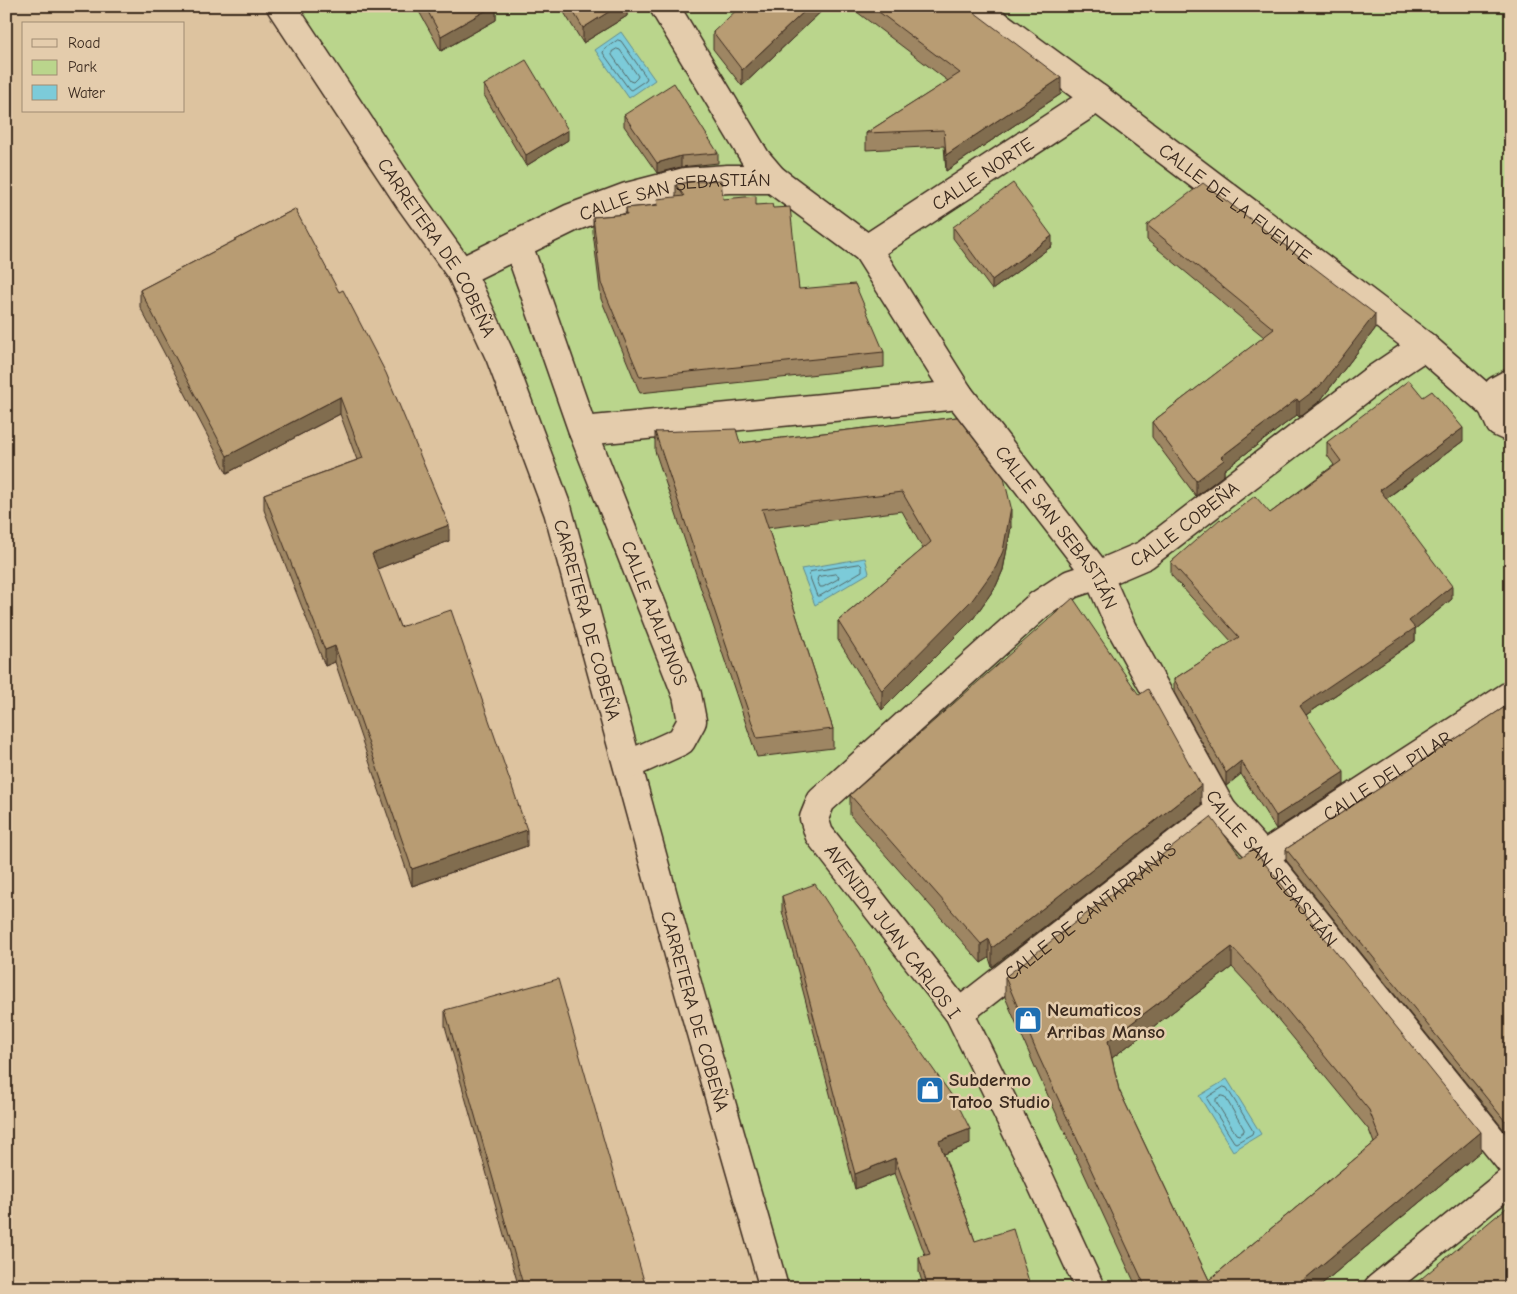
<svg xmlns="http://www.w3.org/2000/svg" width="1517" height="1294" viewBox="0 0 1517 1294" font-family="'Comic Neue',sans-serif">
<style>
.green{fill:#bad58c;stroke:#7a8055}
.water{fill:#7ccbd9;stroke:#628b8e}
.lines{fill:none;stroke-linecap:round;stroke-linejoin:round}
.shore{stroke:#556a69;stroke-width:1}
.minor-casing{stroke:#3b2a1e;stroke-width:31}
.minor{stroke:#e4ccac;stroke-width:28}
.wall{fill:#9e8663;stroke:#3b2a1e;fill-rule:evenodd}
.shaded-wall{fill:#816d50;stroke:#3b2a1e}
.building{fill:#b89c73;stroke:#3b2a1e;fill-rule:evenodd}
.labels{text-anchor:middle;stroke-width:5;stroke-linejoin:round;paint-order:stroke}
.street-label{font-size:19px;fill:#3b2a1e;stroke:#e4ccac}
.poi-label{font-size:19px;font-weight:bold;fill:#3b2a1e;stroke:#e4ccac;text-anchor:start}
</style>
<rect width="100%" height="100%" fill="#ddc39f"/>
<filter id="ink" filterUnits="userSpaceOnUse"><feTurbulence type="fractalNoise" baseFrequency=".02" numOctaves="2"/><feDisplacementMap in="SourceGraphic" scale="10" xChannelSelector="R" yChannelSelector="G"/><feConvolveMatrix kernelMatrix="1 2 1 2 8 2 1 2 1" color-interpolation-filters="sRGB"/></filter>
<g filter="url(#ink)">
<path class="green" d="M266,6H1511V1288H765L504,354Z"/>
<path class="water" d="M621,32L655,80L629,98L595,50Z
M865,558L869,573L815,605L801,569Z
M1227,1079L1261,1134L1233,1151L1199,1096Z"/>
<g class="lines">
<path class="shore" d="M618,40L621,41L647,78L646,80L631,90L629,89L603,53L604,50Z
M617,49L620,50L638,76L637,78L633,82L630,81L612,55V52Z
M860,564L862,566V571L820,596H817L809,575L810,572Z
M836,574L839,576L838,579L823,587H820L817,580L818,577Z
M1224,1087L1227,1088L1253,1131L1252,1134L1236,1143L1234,1142L1207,1099L1208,1097Z
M1222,1096L1225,1097L1244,1129V1131L1239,1135L1236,1134L1216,1102V1099Z"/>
<defs>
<g id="minor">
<path id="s1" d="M281,6L408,198L461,272L500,356L558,511L689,991L774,1288"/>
<path d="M664,6L756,159L773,179"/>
<path id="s2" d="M972,6L1097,98L1424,346L1492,405"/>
<path d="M518,245L583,431"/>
<path id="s3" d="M867,249L1097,98"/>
<path id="s4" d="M461,272L571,218L627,197L685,182L728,179H773L867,249L959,395L1098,575L1122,629L1222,810L1263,856L1511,1163"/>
<path d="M1511,383L1498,390L1492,405L1500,423L1511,428"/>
<path d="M628,765L681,741L692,721L687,695L583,431L959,395"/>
<path id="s5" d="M1263,856L1511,695"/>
<path id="s6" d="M959,1013L1208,819L1222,810"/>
<path id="s7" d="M1090,1288L1028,1154L959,1013L819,834L814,818L821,801L1039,605L1071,584L1098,575L1145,555L1372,381L1424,346"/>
<path d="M1378,1288L1511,1180"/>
</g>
</defs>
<use href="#minor" class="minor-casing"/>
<use href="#minor" class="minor"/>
</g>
<path class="wall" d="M416,6H496V20L441,51Z
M560,6H627V16L583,43Z
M827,6L742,86L713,49V32Z
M849,6H966L1061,94L946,171L944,146L866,150V133L948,81Z
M484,85L568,140L526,166L484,95Z
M624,115L718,153V163L681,167L657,173L624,126Z
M676,185L723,199L773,208L799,289L884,352V367L640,393L601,299L593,232V217L626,214V208L657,205L676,197Z
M295,209L449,541L377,569L400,627L527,846L412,886L335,662L325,666L264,510V494L357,460L340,414L227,473L140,307V290Z
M1147,225L1375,329L1320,401L1299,417L1297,415L1224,470V475L1196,496L1152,437V422L1264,337L1147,240Z
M953,227L1052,246L992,290L953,238Z
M1423,397L1463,441L1386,499L1452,599L1415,629V641L1306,715L1344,785L1276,829L1241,774L1226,786L1174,692V679L1232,642L1171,575V562L1222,521L1270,513L1334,465L1327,455V442Z
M957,417L1011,527L1003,570L996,586L973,619L882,710L838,640V621L923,549L902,511L768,528L833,729V748L757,757L655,451V432L740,443Z
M1511,703V1133L1507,1129L1505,1131L1286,860V849Z
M850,795L1201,805L992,967L989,958L981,963L850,815Z
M1241,857L1481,1151L1317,1288H1137L1038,1074L1005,997V977ZM1232,967L1258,995L1369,1130L1374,1143L1209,1280L1119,1090L1112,1058Z
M782,896L885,1001L970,1144L944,1154L975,1241L1031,1288H924L919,1272V1257L925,1255L895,1173L855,1189L782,911Z
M445,1010L646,1288H519L445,1026Z"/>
<path class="shaded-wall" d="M494,6H496V20L441,51V36Z
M618,6H627V16L583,43V28Z
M810,6H827L742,86V70Z
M1061,78V94L946,171V155Z
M568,130V140L526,166V155Z
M681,156V167L657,173V163Z
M1052,236V246L992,290V280Z
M1375,314V329L1320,401L1299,417V402Z
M340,397V414L227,473V456Z
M1297,399V415L1224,470V475L1196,496V481L1221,457Z
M1463,428V441L1380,503V490Z
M1011,507V527L1003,570L996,586L973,619L882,710V691Z
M449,525V541L372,571V554Z
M1452,586V599L1415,629V641L1300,719V706Z
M335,646V662L325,666V650Z
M1241,761V774L1226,786V773Z
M1344,772V785L1276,829V816Z
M1201,785V805L992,967V948Z
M527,830V846L412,886V869Z
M989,939V958L981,963V944Z
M1232,947V967L1108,1061V1041Z
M1507,1119V1129L1505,1131V1121Z
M970,1129V1144L939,1156V1141Z
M1481,1132V1151L1317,1288H1294Z
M895,1158V1173L855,1189V1174Z"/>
<path class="building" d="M425,6H494L441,36Z
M570,6H618L583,28Z
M741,6H810L742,70L713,32Z
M871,6H966L1061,78L946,155L944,130L866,133L960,73Z
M526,60L568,130L526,155L484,85Z
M674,83L718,153L681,156L657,163L624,115Z
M721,180L723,199L756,196V205L772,204L773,208L790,207L799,289L855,284L884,352L640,377L601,283L593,217L627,214L626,208L658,205L657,199L684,196L676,185L688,182Z
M1013,183L1052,236L992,280L953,227Z
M1203,183L1375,314L1320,386L1299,402L1297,399L1221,457L1224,460L1196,481L1152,422L1274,329L1147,225Z
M295,209L339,292L343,290L386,373L449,525L372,554L400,627L451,610L527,830L412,869L335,646L325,650L264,494L363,458L340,397L227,456L140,290Z
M1409,380L1423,397L1432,391L1463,428L1380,490L1452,586L1409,621L1415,628L1300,706L1344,772L1276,816L1241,761L1226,773L1174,679L1239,637L1171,562L1220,519L1222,521L1255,496L1270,513L1341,461L1327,442Z
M957,417L1004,478L1011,507L1003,551L996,567L973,599L882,691L838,621L931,542L902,492L762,509L833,729L757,738L655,432L736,429L740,443Z
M1073,598L1139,695L1148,689L1201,785L992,948L989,939L981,944L850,795Z
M1511,703V1123L1507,1119L1505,1121L1286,849Z
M1211,817L1241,857L1253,849L1481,1132L1294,1288H1146L1038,1055L1005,977ZM1232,947L1258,975L1369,1110L1380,1138L1209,1280L1119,1090L1108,1041Z
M815,884L860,953L885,1001L957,1103L970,1129L939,1141L975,1241L1013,1229L1031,1288H928L919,1257L930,1254L895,1158L855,1174L782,896Z
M558,979L646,1288H524L445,1010Z
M1511,1204V1288H1410Z"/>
</g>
<defs>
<symbol id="shop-square" viewBox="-11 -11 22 22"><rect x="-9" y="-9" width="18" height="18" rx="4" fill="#1f6fb2" stroke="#e4ccac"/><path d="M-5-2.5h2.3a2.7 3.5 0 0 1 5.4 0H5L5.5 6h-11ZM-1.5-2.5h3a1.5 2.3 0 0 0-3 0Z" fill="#fff"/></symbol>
</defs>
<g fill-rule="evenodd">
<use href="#shop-square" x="1012" y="1004" width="32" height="32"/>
<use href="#shop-square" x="914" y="1074" width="32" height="32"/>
</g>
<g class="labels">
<g class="street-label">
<text dy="7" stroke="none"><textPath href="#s3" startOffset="138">CALLE NORTE</textPath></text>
<text dy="7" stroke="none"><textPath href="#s4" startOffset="230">CALLE SAN SEBASTIÁN</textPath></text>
<text dy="7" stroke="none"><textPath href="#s2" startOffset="329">CALLE DE LA FUENTE</textPath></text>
<text dy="7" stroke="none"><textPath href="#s1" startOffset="288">CARRETERA DE COBEÑA</textPath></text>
<text dy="7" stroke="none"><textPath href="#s7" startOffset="1028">CALLE COBEÑA</textPath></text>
<text dy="7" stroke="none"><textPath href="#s4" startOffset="785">CALLE SAN SEBASTIÁN</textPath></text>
<text transform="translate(655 613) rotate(69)" y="7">CALLE AJALPINOS</text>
<text dy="7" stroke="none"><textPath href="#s1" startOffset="692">CARRETERA DE COBEÑA</textPath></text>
<text dy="7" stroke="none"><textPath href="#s5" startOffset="148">CALLE DEL PILAR</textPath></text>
<text dy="7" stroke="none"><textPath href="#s4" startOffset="1190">CALLE SAN SEBASTIÁN</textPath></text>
<text dy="7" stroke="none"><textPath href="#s6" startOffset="166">CALLE DE CANTARRANAS</textPath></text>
<text transform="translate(893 931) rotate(53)" y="7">AVENIDA JUAN CARLOS I</text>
<text dy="7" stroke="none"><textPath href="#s1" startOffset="1098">CARRETERA DE COBEÑA</textPath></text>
</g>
<g class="poi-label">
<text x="1047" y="1016">Neumaticos<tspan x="1047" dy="22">Arribas Manso</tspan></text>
<text x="949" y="1086">Subdermo<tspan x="949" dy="22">Tatoo Studio</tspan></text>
</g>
</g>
<rect width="1517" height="1294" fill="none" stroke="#e4ccac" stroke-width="25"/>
<rect x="12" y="12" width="1492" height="1269" fill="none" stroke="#3b2a1e" stroke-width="2" filter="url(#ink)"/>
<rect x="22" y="22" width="162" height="90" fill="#e4ccac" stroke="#a08b73"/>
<rect x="32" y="39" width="25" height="8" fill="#e4ccac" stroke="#a08b73"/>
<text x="68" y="48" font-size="15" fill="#3b2a1e">Road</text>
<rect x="32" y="60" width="25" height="15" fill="#bad58c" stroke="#a08b73"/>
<text x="68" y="72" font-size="15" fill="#3b2a1e">Park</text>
<rect x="32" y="85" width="25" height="15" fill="#7ccbd9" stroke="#a08b73"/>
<text x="68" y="98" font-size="15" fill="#3b2a1e">Water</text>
</svg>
